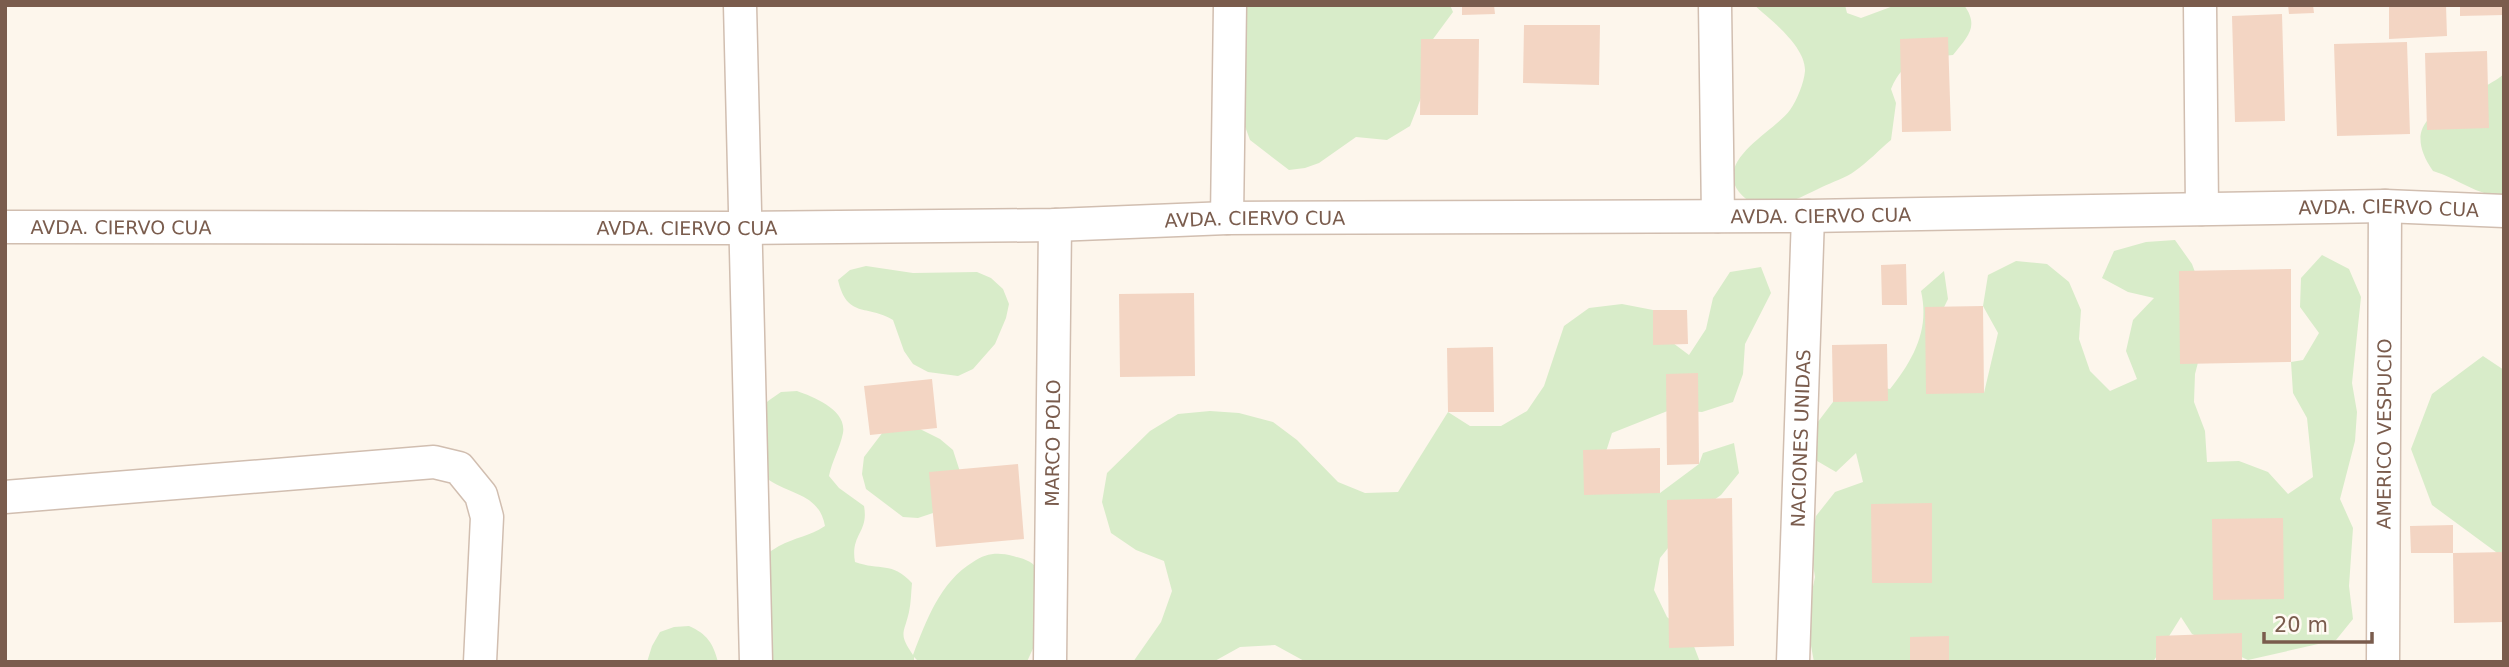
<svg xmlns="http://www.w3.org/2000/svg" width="2509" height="667" viewBox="0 0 2509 667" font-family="'DejaVu Sans',sans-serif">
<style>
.green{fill:#d8ecc9}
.building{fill:#f3d5c3}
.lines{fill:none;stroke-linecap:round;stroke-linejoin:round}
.minor-casing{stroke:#d1beb0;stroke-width:35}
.minor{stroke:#fff;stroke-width:32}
.labels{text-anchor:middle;stroke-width:7;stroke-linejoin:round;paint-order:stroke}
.street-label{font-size:19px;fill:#7a5c4d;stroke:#fffaf3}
</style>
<rect width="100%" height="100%" fill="#fdf6ec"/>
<path class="green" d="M1227,5H1450L1453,12L1422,54L1421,98L1410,126L1387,140L1356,137L1319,163L1305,168L1289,170L1250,140L1228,80Z
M1754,5H1845L1847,13L1861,18L1896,5H1964C1980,27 1967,37 1953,55C1922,58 1904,58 1891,89L1896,103L1891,140C1879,150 1868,162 1855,171C1846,178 1832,182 1822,187C1797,199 1762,220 1739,192C1714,160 1774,132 1790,110C1797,100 1804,83 1805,71C1806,47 1771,20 1754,5Z
M2504,74V196C2479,197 2457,178 2433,171C2390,109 2469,103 2504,74Z
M2175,240L2192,264L2202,291V347L2195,374L2194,402L2205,431L2207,462L2239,461L2268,472L2288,494L2313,477L2307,418L2293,393L2291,362L2303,360L2319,333L2300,307L2301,278L2322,255L2349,269L2361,297L2352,383L2357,412L2355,441L2340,499L2353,528L2349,586L2353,619L2336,640L2248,660L2192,634L2181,617L2153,662H1814L1809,635V606L1815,577L1810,546L1816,516L1835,492L1863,482L1856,453L1836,472L1812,458L1814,427L1833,402L1857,383L1890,389C1913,360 1930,330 1921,291L1944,271L1948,299L1934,328L1984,393L1998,333L1983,306L1988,275L2016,261L2047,264L2069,282L2081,310L2079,339L2090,371L2110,391L2137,379L2126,351L2133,320L2154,298L2128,292L2102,278L2114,251L2146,242Z
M866,266L913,273L977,272L991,278L1003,289L1009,304L1006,318L995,344L973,369L958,376L928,372L913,364L904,351L893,320C867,304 847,319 838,280L850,270Z
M1761,267L1771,293L1745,344L1743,374L1733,402L1702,412L1670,410L1612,433L1603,461L1631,480L1660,493L1699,464L1703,453L1734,443L1739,473L1721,495L1697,512L1660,558L1654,590L1667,617L1690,636L1700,662H1306L1275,645L1240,647L1213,662H1133L1161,622L1172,591L1164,561L1136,550L1111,533L1102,502L1107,473L1150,431L1178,414L1210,411L1239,413L1273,422L1297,440L1338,482L1365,493L1398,492L1448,412L1470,426H1501L1527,411L1544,386L1564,326L1589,308L1622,304L1653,310L1665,337L1689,355L1706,329L1713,298L1730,272Z
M2483,356L2504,370V558L2432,505L2411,449L2432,394Z
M797,391C814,397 847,410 843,433C840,448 832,461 829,476L839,488L864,506C869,533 850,534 855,562C880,571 892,561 912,583C911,593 911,603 909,612C904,634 898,633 913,655C926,621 940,582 973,562C986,553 998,552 1013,556C1023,559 1035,561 1039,573C1041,578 1041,626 1039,632C1037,642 1031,652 1027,662H919L914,657V662H745C739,609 726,577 779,546C796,537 808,537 825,526C819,494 793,496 769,480C761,474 753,465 745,457L748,426L768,401L781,392Z
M912,425L940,439L953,450L962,478L954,506L918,518L903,517L866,489L862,474L864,457L883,432Z
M689,626C707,634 713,643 718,662H647L652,646L660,632L674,627Z"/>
<path class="building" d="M1462,5H1494L1495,14L1462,15Z
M2288,5H2313L2314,13L2289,14Z
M2389,5H2446L2447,36L2389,39Z
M2460,5H2504V15L2460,16Z
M2282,14L2285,121L2235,122L2232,16Z
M1524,25H1600L1599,85L1523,83Z
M1948,37L1951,131L1902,132L1900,39Z
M1421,39H1479L1478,115H1420Z
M2407,42L2410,134L2337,136L2334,44Z
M2487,51L2489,128L2427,130L2425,53Z
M1906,264L1907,305H1882L1881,265Z
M2291,269V362L2180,364L2179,271Z
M1194,293L1195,376L1120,377L1119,294Z
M1983,306L1984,393L1926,394L1925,307Z
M1653,310H1687L1688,344L1653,345Z
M1887,344L1888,401L1833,402L1832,345Z
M1493,347L1494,412H1448L1447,348Z
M1698,373L1699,464L1667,465L1666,374Z
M932,379L937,428L870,435L864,386Z
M1660,448V493L1584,495L1583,450Z
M1018,464L1024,539L936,547L929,472Z
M1732,498L1734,646L1669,648L1667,500Z
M1932,503V583H1872L1871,504Z
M2283,518L2284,599L2213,600L2212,519Z
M2453,525V553H2411L2410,526Z
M2504,552V622L2454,623L2453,553Z
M2242,633V662H2156V636Z
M1949,636V662H1910V637Z"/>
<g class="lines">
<defs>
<g id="minor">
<path d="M740,5L756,662"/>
<path d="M1715,5L1718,216"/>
<path d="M2200,5L2202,209"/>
<path d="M1227,218L1230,5"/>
<path id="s1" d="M5,227L745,228L1055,225L1227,218L1808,216L2385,206L2504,211"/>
<path d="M5,497L434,462L459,468L481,495L487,517L480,662"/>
<path id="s2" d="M1050,662L1055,225"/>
<path id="s3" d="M1793,662L1808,216"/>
<path id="s4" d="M2383,662L2385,206"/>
</g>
</defs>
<use href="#minor" class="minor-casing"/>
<use href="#minor" class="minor"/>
</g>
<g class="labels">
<g class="street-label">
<text dy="7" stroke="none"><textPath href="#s1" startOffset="2384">AVDA. CIERVO CUA</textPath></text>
<text dy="7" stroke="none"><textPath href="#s1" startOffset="1816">AVDA. CIERVO CUA</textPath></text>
<text dy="7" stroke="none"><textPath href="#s1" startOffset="1250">AVDA. CIERVO CUA</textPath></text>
<text dy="7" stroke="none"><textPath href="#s1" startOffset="116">AVDA. CIERVO CUA</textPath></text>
<text dy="7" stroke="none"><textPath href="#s1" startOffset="682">AVDA. CIERVO CUA</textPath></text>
<text dy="7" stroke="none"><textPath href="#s4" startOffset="228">AMERICO VESPUCIO</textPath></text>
<text dy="7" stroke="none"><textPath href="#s3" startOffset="224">NACIONES UNIDAS</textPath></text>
<text dy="7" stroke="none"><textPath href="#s2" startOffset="219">MARCO POLO</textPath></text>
</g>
</g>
<rect width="2509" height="667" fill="none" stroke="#7a5c4d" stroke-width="14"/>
<path d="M2264 632v10h108v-10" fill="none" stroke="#7a5c4d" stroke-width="3.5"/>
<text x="2274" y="632" font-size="21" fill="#7a5c4d" stroke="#fffaf3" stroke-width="5" paint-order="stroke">20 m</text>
</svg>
